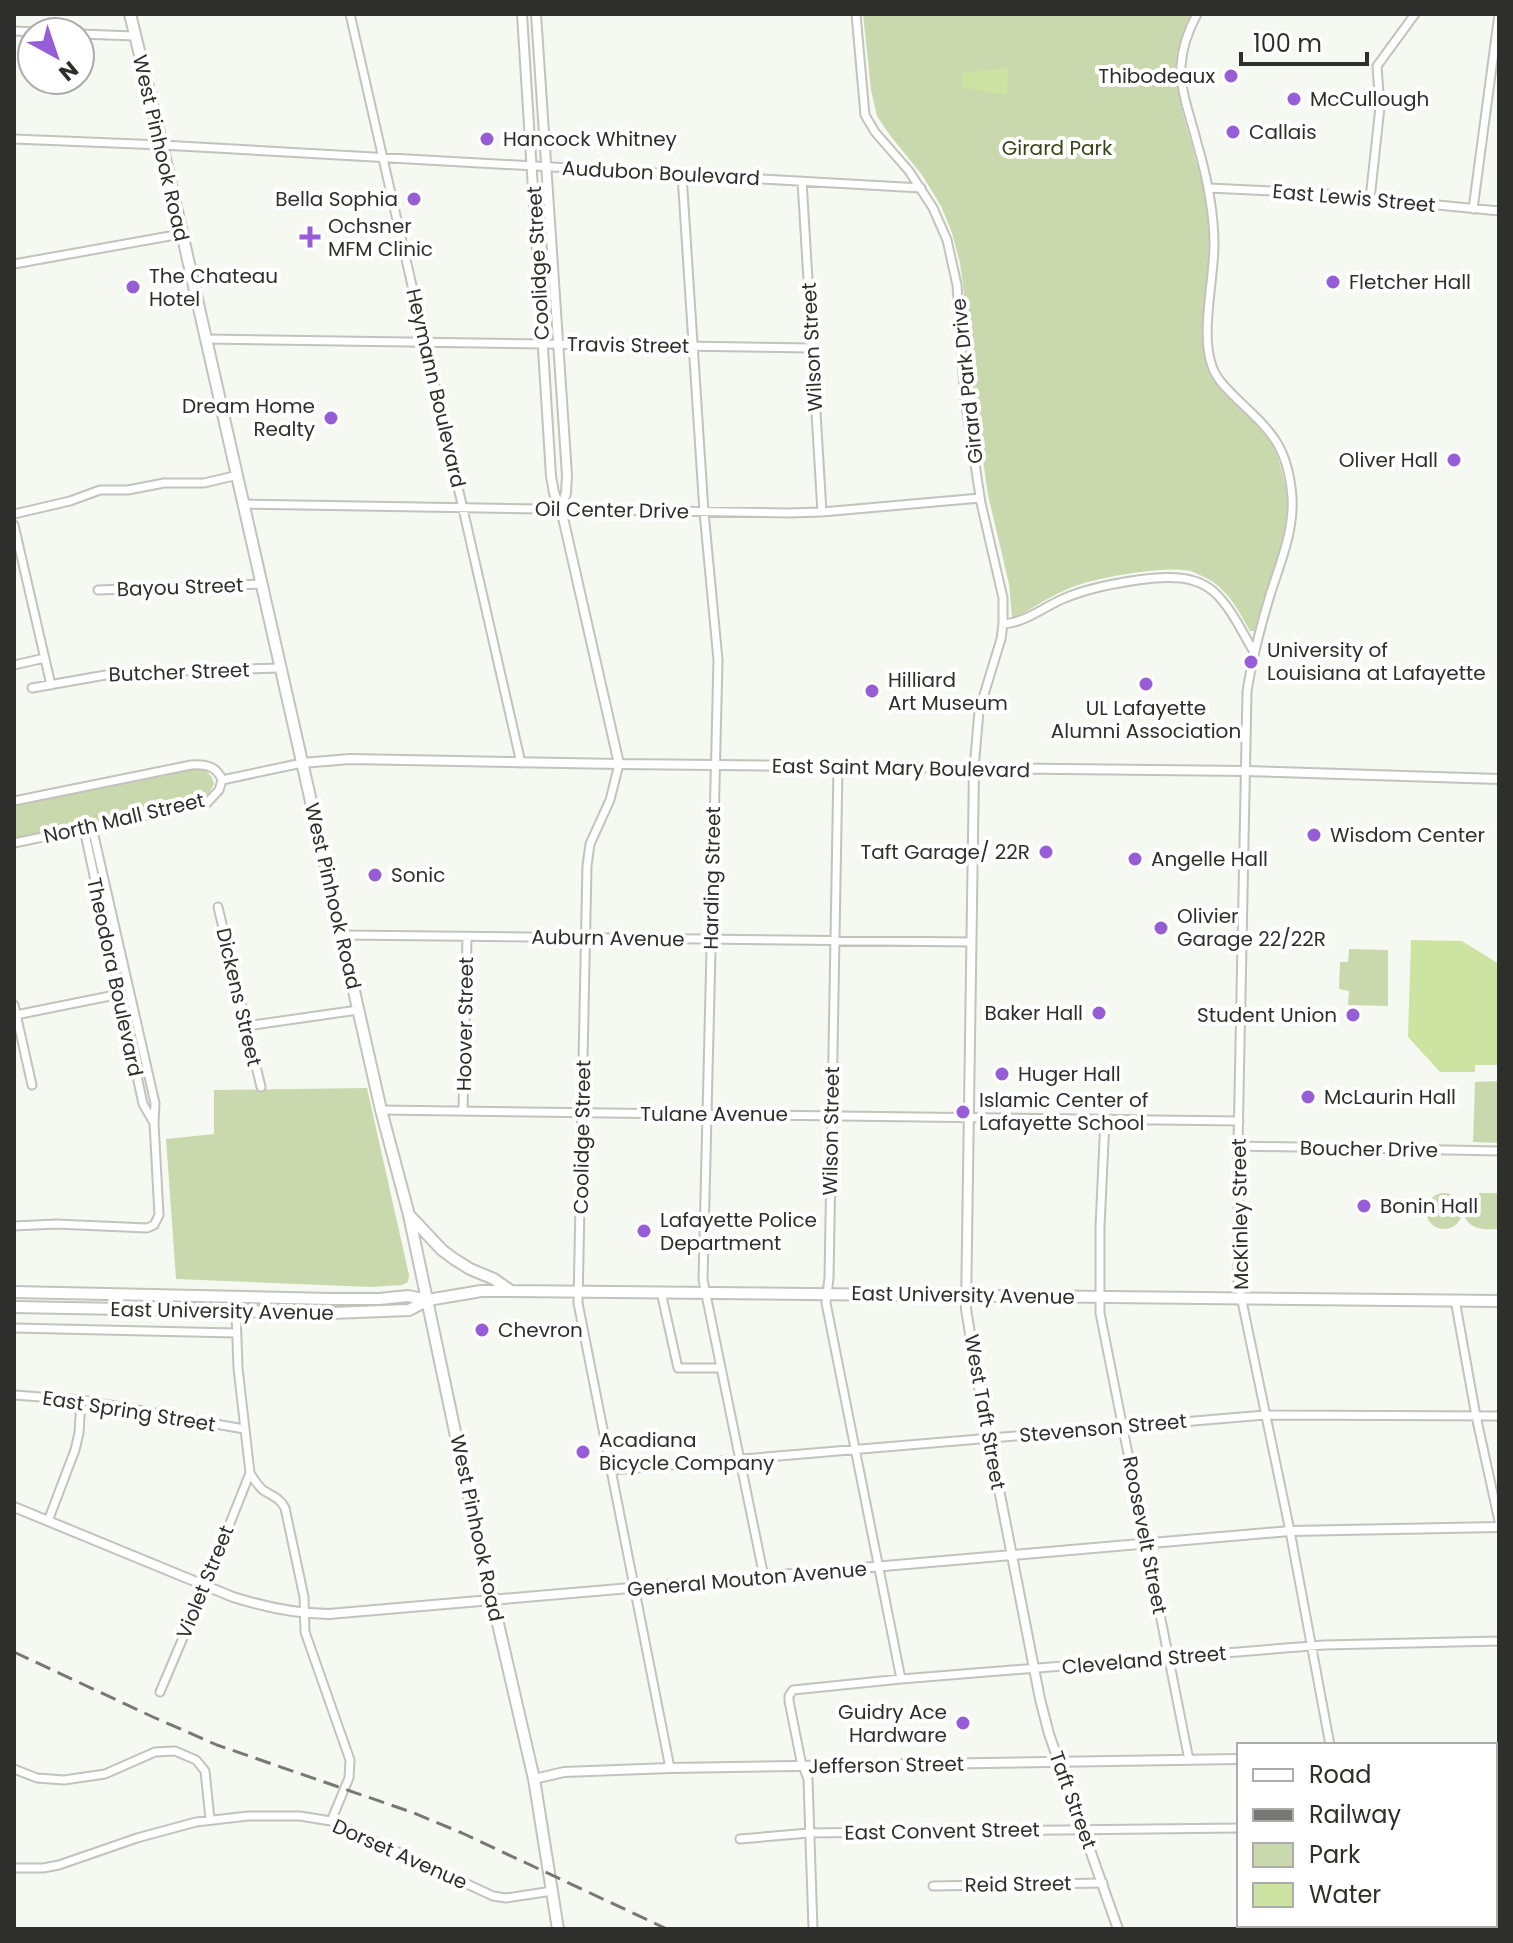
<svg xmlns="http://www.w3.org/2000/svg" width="1513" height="1943" viewBox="0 0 1513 1943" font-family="Poppins,sans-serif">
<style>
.green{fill:#cad9ad}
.water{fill:#cde3a2}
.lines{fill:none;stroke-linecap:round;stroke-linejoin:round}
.minor-casing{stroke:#c1c3bc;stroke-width:11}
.tertiary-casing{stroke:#c1c3bc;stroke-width:12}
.secondary-casing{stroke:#c1c3bc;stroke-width:14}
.minor{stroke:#fff;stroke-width:7}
.tertiary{stroke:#fff;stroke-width:8}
.secondary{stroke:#fff;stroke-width:10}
.rail{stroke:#767873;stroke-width:3;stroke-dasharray:16 8;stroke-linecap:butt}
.poi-dot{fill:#965dd6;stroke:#fff;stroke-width:3}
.labels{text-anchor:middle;stroke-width:8;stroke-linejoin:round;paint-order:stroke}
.poi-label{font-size:20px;fill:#2e2f2c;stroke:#fff;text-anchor:start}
.street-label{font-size:20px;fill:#2e2f2c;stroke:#fff}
.park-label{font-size:20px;fill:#364314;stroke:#fff}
</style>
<rect width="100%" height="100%" fill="#f6f9f1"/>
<path class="green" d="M863,14H1191C1164,72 1182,106 1197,164C1201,175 1205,187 1207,200C1212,247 1206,294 1203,342C1207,389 1234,399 1263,431C1274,444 1279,459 1283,475C1285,485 1288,496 1288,506C1288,541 1265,595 1255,631H1250C1240,613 1230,594 1213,582C1207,578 1198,574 1191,571C1167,565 1099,577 1075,586C1054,594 1035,606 1016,618L1012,617L1009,584L988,495L974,398L968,376L964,294L960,263L952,233L941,206L922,175L889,134L877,116L871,90Z
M193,768C204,768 212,773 214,784L209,793L197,802L14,838V804Z
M1349,949L1388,950V1006L1348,1005L1349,991L1339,989L1340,962H1348Z
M1499,1081V1143L1473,1142L1475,1082Z
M367,1088L409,1275L408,1282L402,1285L371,1287L176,1279L166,1139L214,1134V1090Z
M1480,1193H1499V1229C1493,1229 1484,1230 1478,1228C1457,1222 1463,1200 1480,1193Z
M1426 1211a18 18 0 1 1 36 0a18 18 0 1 1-36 0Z"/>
<path class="water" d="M1008,68L1007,95L962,87V73Z
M1411,940L1462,941L1499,964V1065H1475V1072H1440L1408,1037Z"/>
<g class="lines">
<defs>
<path id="minor" d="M350,14L521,763
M856,14L865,115L875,132L909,171L933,208L947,240L957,285L965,400L981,503L1003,598V624L1001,639L979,711L974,769
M1197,14C1189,29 1182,48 1181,66C1180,92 1191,118 1197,143C1207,177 1214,210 1214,245C1214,280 1200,334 1212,366C1216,379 1228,390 1237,399C1272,432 1288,447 1292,497C1294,530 1281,561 1271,592C1261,625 1252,658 1247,692L1238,1146V1282L1290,1531L1330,1745
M14,31L37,32
M80,34L135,36
M14,139L162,145L921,188
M682,175L704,512L718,660L703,1280L764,1577
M802,181L822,512
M1209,188L1316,193L1499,211
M1370,199L1380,107L1377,66L1415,14
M1473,209L1499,14
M14,264L181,234
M205,339L812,348
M243,504L788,513L822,512L980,498
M14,514L70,501L100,490H128L164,483H204L238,475
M14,525L51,685
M98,590L261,584
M1003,624C1025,623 1045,606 1065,598C1093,586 1162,572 1191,580C1199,582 1207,586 1213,591C1231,607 1242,632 1254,652
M14,665L45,658
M32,688L117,673L280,668
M619,764L610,800L590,844L587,866L578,1303L670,1768
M838,767L829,1278L826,1303L901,1679
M222,780L302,763
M14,801L191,765C205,764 217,766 222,780
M84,829L143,1104L154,1123
M14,843L207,803L219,790L222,780
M218,907L261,1087
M342,935L971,942
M14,1005L32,1085
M16,1015L120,994
M246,1026L358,1010
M381,1110C667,1112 953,1116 1239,1121
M463,1111L467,937
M1105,1119L1100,1227V1313L1189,1760
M1238,1146L1499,1151
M14,1226L56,1224L147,1228L154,1225L159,1215L154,1123L155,1103L92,827
M661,1292L678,1368H721
M1455,1300L1476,1416L1499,1521
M236,1312L238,1368L250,1473C254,1479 257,1485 263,1490C272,1496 279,1497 285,1508L304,1597L305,1632L350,1760L349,1778L331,1821
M14,1328L235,1333
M14,1395L81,1400L244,1429
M612,1470L1265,1415L1499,1416
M48,1521L75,1450L79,1433L81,1400
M160,1692L205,1586L250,1473
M14,1769L37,1778L64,1780L105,1774L155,1752L175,1751L196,1760L205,1771L210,1819
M1495,1824H1499
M740,1839L809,1833L1239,1828
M14,1868H43L59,1865L137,1838L196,1822L248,1816H300L331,1821L493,1896L506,1898L552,1891
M933,1886L1103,1883
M1290,1925L1291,1929
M1422,1925V1929
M813,1929L808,1779L801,1761L789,1701V1696L793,1690L901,1679L1324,1645L1499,1641"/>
<path id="tertiary" d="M522,14L551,476L554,493L561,509L619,764
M536,14L567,475L566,493L561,509
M302,763L350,759L619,764L1246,771L1499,779
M974,769L966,1309L978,1382L1040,1699L1049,1734L1118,1929
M14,1507L233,1597C265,1607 296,1614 329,1614L1290,1531L1499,1527
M1495,1755H1499
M534,1779L564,1772L670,1768L1239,1759"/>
<path id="secondary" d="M130,14L162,145L381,1110L409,1215L471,1507L534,1779L558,1929
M411,1217L442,1250L454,1259L470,1269L494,1279L511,1291
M14,1292L332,1299H379L408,1296L428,1300
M14,1307L332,1313L409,1310L428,1300L481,1291H511L1499,1301"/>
</defs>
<use href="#minor" class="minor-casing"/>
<use href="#tertiary" class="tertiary-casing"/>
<use href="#secondary" class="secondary-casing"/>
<use href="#minor" class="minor"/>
<use href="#tertiary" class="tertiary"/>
<use href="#secondary" class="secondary"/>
<path class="rail" d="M14,1652L153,1717L217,1745L414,1813L462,1833L667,1929"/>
</g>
<g class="poi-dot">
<circle cx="1231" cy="76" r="8"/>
<circle cx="1294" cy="99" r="8"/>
<circle cx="1233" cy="132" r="8"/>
<circle cx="487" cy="139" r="8"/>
<circle cx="414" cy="199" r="8"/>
<path d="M306 225h8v8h8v8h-8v8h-8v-8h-8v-8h8z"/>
<circle cx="1333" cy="282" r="8"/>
<circle cx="133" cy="287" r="8"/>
<circle cx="331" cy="418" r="8"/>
<circle cx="1454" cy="460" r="8"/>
<circle cx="1251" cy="662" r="8"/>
<circle cx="1146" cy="684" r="8"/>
<circle cx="872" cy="691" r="8"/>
<circle cx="1314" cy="835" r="8"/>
<circle cx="1046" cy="852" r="8"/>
<circle cx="1135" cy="859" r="8"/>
<circle cx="375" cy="875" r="8"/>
<circle cx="1161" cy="928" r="8"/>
<circle cx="1099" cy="1013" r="8"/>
<circle cx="1353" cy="1015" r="8"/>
<circle cx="1002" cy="1074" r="8"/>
<circle cx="1308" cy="1097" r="8"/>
<circle cx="963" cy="1112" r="8"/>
<circle cx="1364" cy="1206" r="8"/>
<circle cx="644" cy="1231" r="8"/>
<circle cx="482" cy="1330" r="8"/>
<circle cx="583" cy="1452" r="8"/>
<circle cx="963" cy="1723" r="8"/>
</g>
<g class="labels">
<g class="poi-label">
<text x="1215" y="83" text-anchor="end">Thibodeaux</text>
<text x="1310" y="106">McCullough</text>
<text x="1249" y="139">Callais</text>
<text x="503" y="146">Hancock Whitney</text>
<text x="398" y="206" text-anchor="end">Bella Sophia</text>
<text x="328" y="233">Ochsner<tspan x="328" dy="23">MFM Clinic</tspan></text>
<text x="149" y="283">The Chateau<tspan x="149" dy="23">Hotel</tspan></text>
<text x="1349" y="289">Fletcher Hall</text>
<text x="315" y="413" text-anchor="end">Dream Home<tspan x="315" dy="23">Realty</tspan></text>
<text x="1438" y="467" text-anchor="end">Oliver Hall</text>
<text x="1267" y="657">University of<tspan x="1267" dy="23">Louisiana at Lafayette</tspan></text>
<text x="888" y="687">Hilliard<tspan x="888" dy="23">Art Museum</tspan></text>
<text x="1146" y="715" text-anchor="middle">UL Lafayette<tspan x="1146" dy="23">Alumni Association</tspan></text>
<text x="1330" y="842">Wisdom Center</text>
<text x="1030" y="859" text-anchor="end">Taft Garage/ 22R</text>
<text x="1151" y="866">Angelle Hall</text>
<text x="391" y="882">Sonic</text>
<text x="1177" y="923">Olivier<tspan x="1177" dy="23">Garage 22/22R</tspan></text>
<text x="1083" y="1020" text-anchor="end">Baker Hall</text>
<text x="1337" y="1022" text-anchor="end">Student Union</text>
<text x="1018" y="1081">Huger Hall</text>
<text x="1324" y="1104">McLaurin Hall</text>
<text x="979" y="1107">Islamic Center of<tspan x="979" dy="23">Lafayette School</tspan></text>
<text x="1380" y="1213">Bonin Hall</text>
<text x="660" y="1227">Lafayette Police<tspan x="660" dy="23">Department</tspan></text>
<text x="498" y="1337">Chevron</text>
<text x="599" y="1447">Acadiana<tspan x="599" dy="23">Bicycle Company</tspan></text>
<text x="947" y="1719" text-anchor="end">Guidry Ace<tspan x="947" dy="23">Hardware</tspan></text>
</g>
<g class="street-label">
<text transform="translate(161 148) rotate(77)" y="7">West Pinhook Road</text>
<text transform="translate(661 173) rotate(3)" y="7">Audubon Boulevard</text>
<text transform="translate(1354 198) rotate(5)" y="7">East Lewis Street</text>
<text transform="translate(538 263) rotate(-93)" y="7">Coolidge Street</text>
<text transform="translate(628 345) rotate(1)" y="7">Travis Street</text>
<text transform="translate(812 347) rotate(-93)" y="7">Wilson Street</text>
<text transform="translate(967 381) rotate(-96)" y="7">Girard Park Drive</text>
<text transform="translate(436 388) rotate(77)" y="7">Heymann Boulevard</text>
<text transform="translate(612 510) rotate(1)" y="7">Oil Center Drive</text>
<text transform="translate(180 587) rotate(-2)" y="7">Bayou Street</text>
<text transform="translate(179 672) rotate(-2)" y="7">Butcher Street</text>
<text transform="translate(901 768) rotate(1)" y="7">East Saint Mary Boulevard</text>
<text transform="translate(124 818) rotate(-13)" y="7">North Mall Street</text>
<text transform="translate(712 878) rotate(-89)" y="7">Harding Street</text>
<text transform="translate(333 896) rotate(77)" y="7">West Pinhook Road</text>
<text transform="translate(608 938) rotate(1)" y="7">Auburn Avenue</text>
<text transform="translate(115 977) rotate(78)" y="7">Theodora Boulevard</text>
<text transform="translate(239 997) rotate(77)" y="7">Dickens Street</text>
<text transform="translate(465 1024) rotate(-89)" y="7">Hoover Street</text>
<text x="714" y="1121">Tulane Avenue</text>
<text transform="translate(831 1131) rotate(-89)" y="7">Wilson Street</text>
<text transform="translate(582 1137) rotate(-89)" y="7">Coolidge Street</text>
<text transform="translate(1369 1149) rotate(1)" y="7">Boucher Drive</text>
<text transform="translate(1240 1214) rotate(-91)" y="7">McKinley Street</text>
<text transform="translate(963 1295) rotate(1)" y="7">East University Avenue</text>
<text transform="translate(222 1311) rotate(1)" y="7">East University Avenue</text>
<text transform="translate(129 1411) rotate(9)" y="7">East Spring Street</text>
<text transform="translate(985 1412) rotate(80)" y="7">West Taft Street</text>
<text transform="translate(1103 1428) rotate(-5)" y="7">Stevenson Street</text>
<text transform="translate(477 1528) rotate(78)" y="7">West Pinhook Road</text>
<text transform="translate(1145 1535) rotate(79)" y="7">Roosevelt Street</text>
<text transform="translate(747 1579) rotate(-5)" y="7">General Mouton Avenue</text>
<text transform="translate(205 1582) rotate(-68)" y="7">Violet Street</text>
<text transform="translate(1144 1660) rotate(-5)" y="7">Cleveland Street</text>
<text transform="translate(886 1765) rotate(-1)" y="7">Jefferson Street</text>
<text transform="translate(1073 1800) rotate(70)" y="7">Taft Street</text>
<text transform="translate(942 1831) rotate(-1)" y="7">East Convent Street</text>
<text transform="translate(400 1854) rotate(24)" y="7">Dorset Avenue</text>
<text transform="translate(1018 1884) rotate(-1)" y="7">Reid Street</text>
</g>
<g class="park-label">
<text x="1057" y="155">Girard Park</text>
</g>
</g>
<rect width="1513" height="1943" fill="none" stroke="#2e2f2c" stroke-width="32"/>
<rect x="1237" y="1743" width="260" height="184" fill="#ffffff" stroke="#abacab" stroke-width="2"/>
<rect x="1253" y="1769" width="40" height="12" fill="#ffffff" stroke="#abacab" stroke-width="2"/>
<text x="1309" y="1783" font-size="24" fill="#2e2f2c">Road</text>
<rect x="1253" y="1809" width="40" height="12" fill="#767873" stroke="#abacab" stroke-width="2"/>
<text x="1309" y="1823" font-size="24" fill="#2e2f2c">Railway</text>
<rect x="1253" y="1843" width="40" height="24" fill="#cad9ad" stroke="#abacab" stroke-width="2"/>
<text x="1309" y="1863" font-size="24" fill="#2e2f2c">Park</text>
<rect x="1253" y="1883" width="40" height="24" fill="#cde3a2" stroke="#abacab" stroke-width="2"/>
<text x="1309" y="1903" font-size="24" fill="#2e2f2c">Water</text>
<g transform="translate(56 56) rotate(140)"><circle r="38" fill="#ffffff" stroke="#abacab" stroke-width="2"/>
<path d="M0-6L14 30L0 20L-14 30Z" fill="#965dd6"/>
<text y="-12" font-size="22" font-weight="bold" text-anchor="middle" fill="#2e2f2c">N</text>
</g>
<path d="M1241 52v12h126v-12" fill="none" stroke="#2e2f2c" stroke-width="4"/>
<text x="1253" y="52" font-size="24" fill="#2e2f2c" stroke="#ffffff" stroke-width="6" paint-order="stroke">100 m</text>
</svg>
